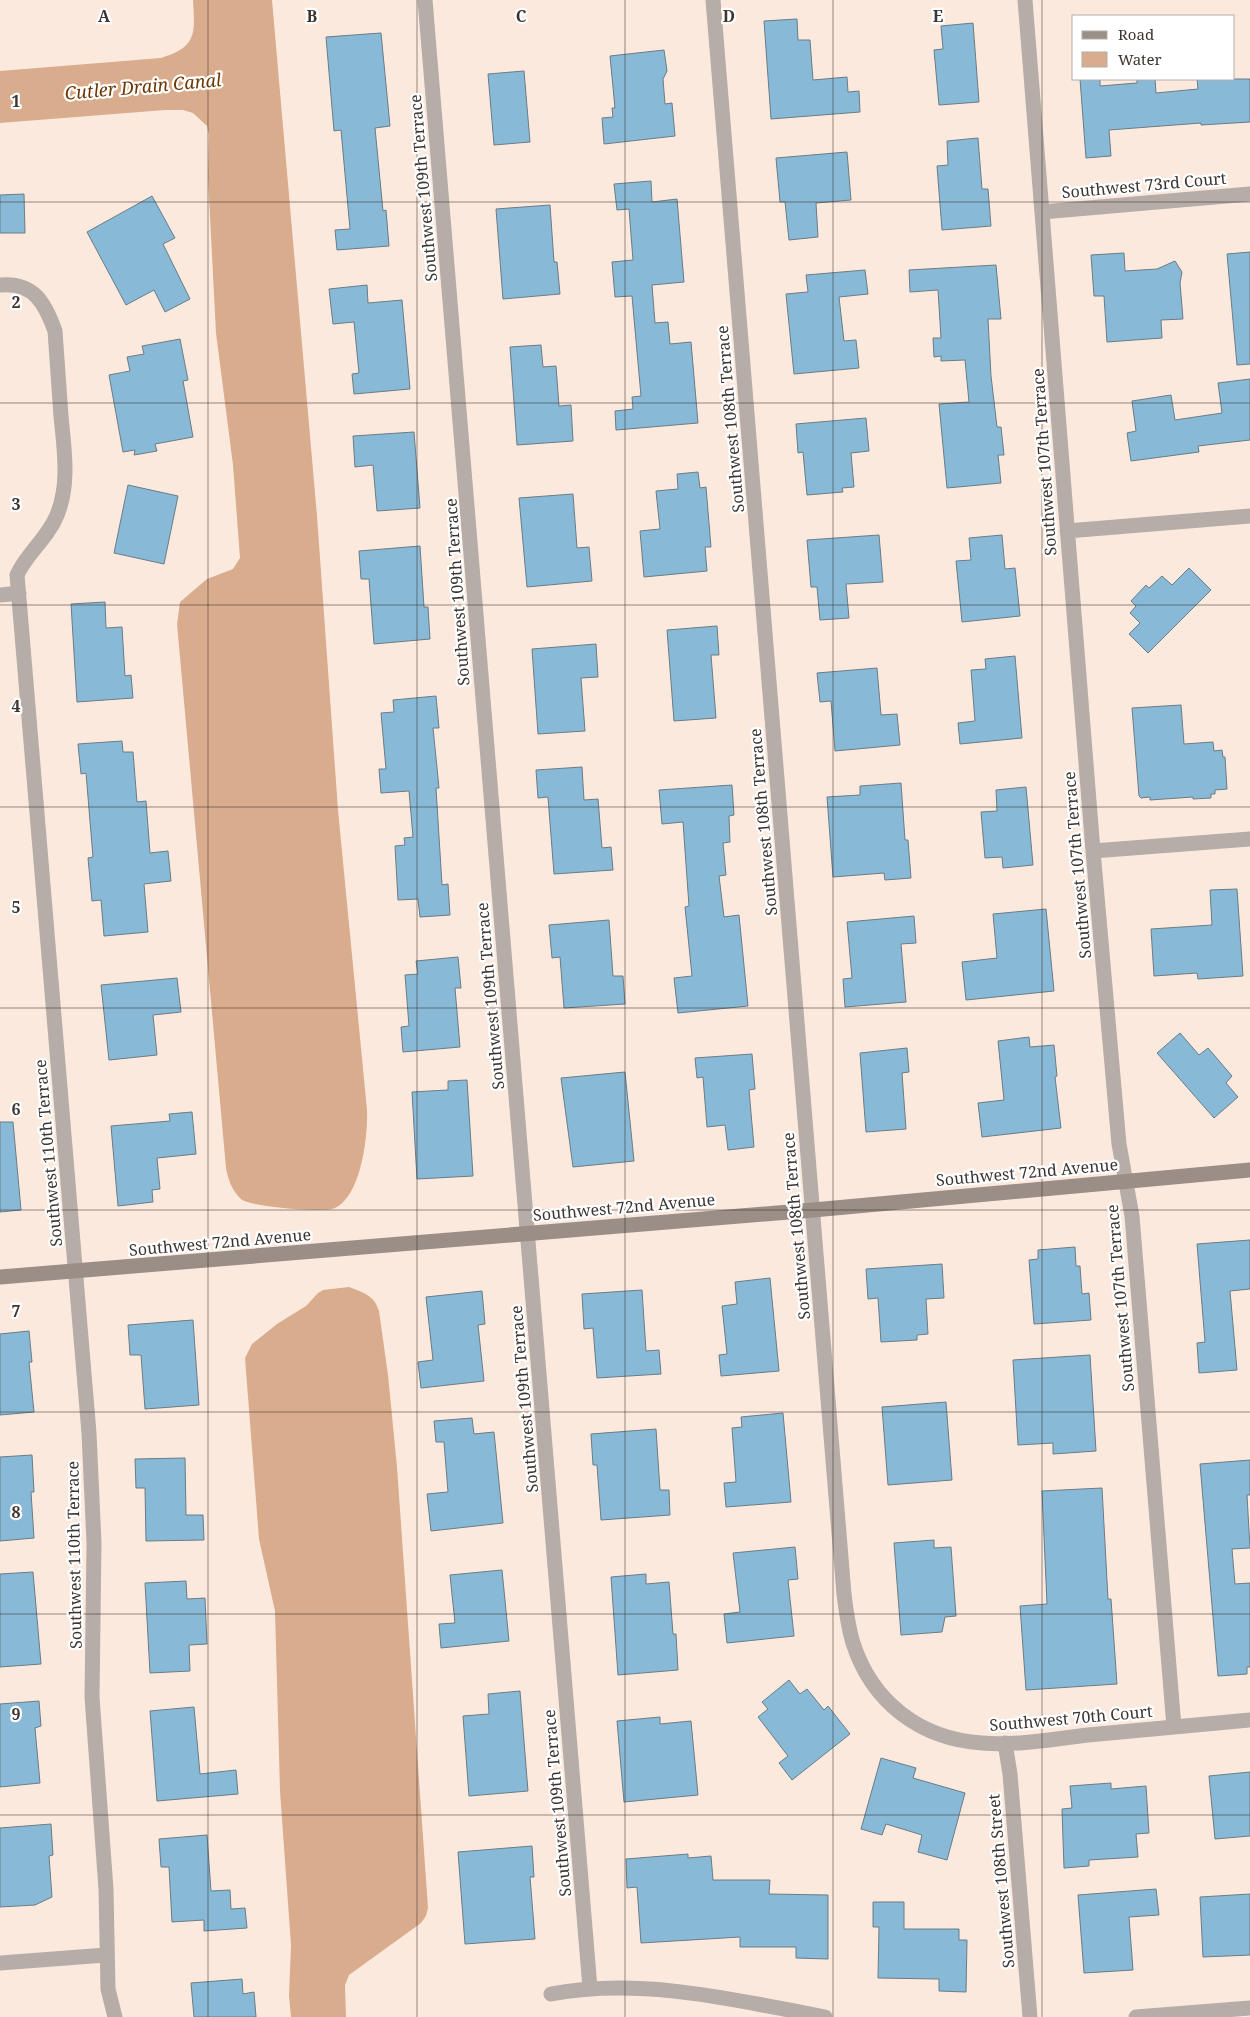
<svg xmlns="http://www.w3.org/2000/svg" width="1250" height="2017" viewBox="0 0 1250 2017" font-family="'Noto Serif',serif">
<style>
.water{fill:#d9ac8e}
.building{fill:#88b9d6;stroke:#6a7c86}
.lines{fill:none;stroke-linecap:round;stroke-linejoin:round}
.street{stroke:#b6ada8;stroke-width:15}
.secondary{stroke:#9a8e87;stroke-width:15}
.grid{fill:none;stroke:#3c3430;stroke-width:1;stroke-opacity:0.55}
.labels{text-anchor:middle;stroke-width:4.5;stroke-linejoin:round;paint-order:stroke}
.street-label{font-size:16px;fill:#3c3430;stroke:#fff}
.water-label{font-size:18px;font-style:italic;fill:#6d3604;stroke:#fff}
.grid-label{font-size:16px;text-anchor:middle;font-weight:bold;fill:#3c3430;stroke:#fff;stroke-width:4.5;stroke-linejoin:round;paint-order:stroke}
</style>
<rect width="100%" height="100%" fill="#fce9dd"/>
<path class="water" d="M193,0H272L317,516L338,810L367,1110C368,1135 362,1187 341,1204C339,1206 334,1209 331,1209C318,1212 250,1207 241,1199C232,1191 228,1179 226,1168L177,624L180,602L207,579L233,569L240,558L233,465L216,333L208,177L209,135L207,126L193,113L183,110H165L0,123V71L161,58C197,47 195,34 193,0Z
M349,1287C364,1293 374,1295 379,1311L388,1375L397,1467L428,1908L426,1916L421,1923L349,1975L345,1985L346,2017H291L289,1996L291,1945L280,1791L275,1611L259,1539L245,1358L252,1344L277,1324L306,1306L318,1293L323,1290Z"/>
<path class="building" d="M797,19L798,40H810L813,80L847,77L848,92L859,91L860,112L771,119L764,21Z
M973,23L979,102L939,105L934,50L943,49L941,26Z
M381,33L390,126L375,128L383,211L386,210L389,246L337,250L335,230L350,229L341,130L334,131L326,37Z
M664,50L667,71L663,79L665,104L672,103L675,136L604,144L602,118L613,117L612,108H615L610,56Z
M524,71L530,142L494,145L488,74Z
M1080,79H1100V86L1137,83V79H1155L1156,93L1198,89L1197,79H1250V122L1201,125V123L1109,130L1111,156L1086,158Z
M978,138L982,189H988L991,226L942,230L937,166L948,165L947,141Z
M847,152L851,200L816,203L818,237L789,240L785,202H780L776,158Z
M651,181L652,202L677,199L684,282L652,285L655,323L668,322L670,344L691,342L698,423L616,430L615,411L633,409L632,397L641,396L632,296L615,297L612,262L633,260L629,209L617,210L614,184Z
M24,194L25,233H0V195Z
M152,196L175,238L163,244L190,299L165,312L154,290L126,305L87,232Z
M550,205L554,262H557L560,294L503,299L496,209Z
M1250,252V364L1237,365L1227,254Z
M1124,253L1125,271L1157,269L1175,261L1182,272L1180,283L1183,319L1161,320L1162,338L1107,342L1104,296H1094L1091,255Z
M996,265L1001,319H988L991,376L997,427H1001L1004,455H998L1001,483L947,488L939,404L969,402L965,360L941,361V356L934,357L933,338H941L938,290L910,292L909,270Z
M865,270L868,294L839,297L844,341L856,340L859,368L794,374L786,294L808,292L806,275Z
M367,285L368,303L402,300L410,389L354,394L352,374L359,373L354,322L333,324L329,289Z
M180,339L188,380L183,381L193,437L155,444L157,451L134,455L135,450L123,452L109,375L130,371L127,357L144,354L142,346Z
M541,345L543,367L556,366L559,406L571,405L573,441L517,445L510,347Z
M1250,379V440L1198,446L1199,452L1131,461L1127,433L1136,431L1132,401L1171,395L1175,420L1222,413L1218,383Z
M866,418L869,451L851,453L854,487L842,488L843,492L807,495L803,452L798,453L796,424Z
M414,432L420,508L377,511L373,465L355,467L353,436Z
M698,472L700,488L706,487L711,547H705L707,571L644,577L640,531L660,529L656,491L678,489L677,474Z
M128,485L178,496L164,564L114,553Z
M573,494L577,548L589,547L592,581L527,587L519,498Z
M879,535L883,582L846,584L849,618L820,620L817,587H811L807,540Z
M1002,535L1005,569L1015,568L1020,616L962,622L956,561L971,560L969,538Z
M420,546L424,607H428L430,639L374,644L369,579H361L359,551Z
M1189,568L1211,590L1148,653L1129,634L1140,623L1130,613L1136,606L1131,601L1146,585L1149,588L1162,576L1172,585Z
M105,602L106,628L122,627L125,676L131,675L133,698L77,702L71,604Z
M717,626L719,655H711L716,718L674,721L667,630Z
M596,644L598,677L581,678L585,731L538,734L532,649Z
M1015,656L1022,738L960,744L958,723L975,721L971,670L986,669L985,659Z
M877,668L881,715L897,714L900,745L835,751L831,701L820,702L817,673Z
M436,696L439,728H433L439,788H436L442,885L448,884L450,915L420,917L418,899L398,900L395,846L405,845L404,838L413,837L409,791L381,793L379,769H386L381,713L394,712L393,700Z
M1181,705L1184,744L1213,742L1214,751L1222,750L1223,757H1225L1227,789L1215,790V794H1211V798L1193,799V797L1150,800V797L1141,798L1139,796L1132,708Z
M122,741L123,752H133L137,802L146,801L150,853L168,851L171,881L144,884L148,932L104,936L101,900L92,901L88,858L93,857L86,773L81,774L78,744Z
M582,767L584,800L598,799L602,848L611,847L613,870L554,874L548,797L538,798L536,770Z
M901,783L905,840H908L911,878L885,880L884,873L833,877L827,797L860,795V786Z
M732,785L734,815L729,816L730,842L723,843L726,875L719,876L724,917L739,915L748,1006L678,1013L674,978L692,976L685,907L689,906L683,822L662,824L659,790Z
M1026,787L1033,865L1003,868L1002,857L985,858L981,812L997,811L996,790Z
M1237,889L1243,976L1198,979L1197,973L1154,976L1151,929L1212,925L1210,890Z
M1046,909L1054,991L966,1000L962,962L997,958L993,914Z
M914,916L916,943L901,944L906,1002L845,1007L843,979L852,978L847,922Z
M609,920L613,976H623L625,1004L564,1008L560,957L552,958L549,925Z
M458,957L461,988H455L460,1047L403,1052L401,1027L409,1026L405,975L418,974L416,961Z
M177,978L181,1012L153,1015L157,1055L109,1060L101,985Z
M1180,1033L1199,1055L1208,1048L1232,1076L1226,1083L1238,1097L1214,1118L1157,1053Z
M1029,1037L1030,1047L1054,1045L1057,1076L1055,1077L1061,1128L982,1137L978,1103L1004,1100L998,1041Z
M907,1048L909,1072L902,1073L906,1129L866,1132L860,1053Z
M752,1054L755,1089L749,1090L754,1147L728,1150L725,1125L707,1127L703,1077L697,1078L695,1058Z
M625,1072L634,1161L573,1167L561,1078Z
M467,1080L473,1176L417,1179L412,1092L448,1090V1081Z
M192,1112L196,1154L157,1158L160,1189L152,1190L153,1202L118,1206L111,1126L170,1121L169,1114Z
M0,1122H13L21,1210L0,1212Z
M1250,1240V1289L1230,1291L1237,1370L1199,1373L1197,1343L1205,1342L1197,1244Z
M1075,1247L1076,1266H1080L1082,1294L1089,1293L1091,1320L1034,1324L1029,1260L1038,1259V1250Z
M942,1264L944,1298L926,1299L928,1334L917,1335V1340L881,1342L878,1298L868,1299L866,1269Z
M770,1278L779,1371L721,1376L719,1355L727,1354L722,1306L737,1304L735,1282Z
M642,1290L646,1351L659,1350L661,1374L597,1378L593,1328L584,1329L582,1294Z
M482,1291L485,1324L478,1325L484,1381L421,1388L418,1362L433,1360L426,1297Z
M193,1320L199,1405L145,1409L141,1355H130L128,1325Z
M29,1331L32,1362H29L34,1412L0,1415V1334Z
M1090,1355L1096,1451L1053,1454V1443L1018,1445L1013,1360Z
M946,1402L952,1480L888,1485L882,1407Z
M783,1413L791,1502L726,1507L724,1483L736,1482L732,1428L742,1427L741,1417Z
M472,1418L474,1434L494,1432L503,1523L431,1531L427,1494L448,1492L444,1442H436L434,1421Z
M656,1429L660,1490H669L670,1515L601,1520L597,1465H593L591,1434Z
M32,1455L34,1492H31L34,1538L0,1541V1457Z
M185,1458L186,1515H203L204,1540L146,1541L145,1488H136L135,1459Z
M1250,1460V1495H1247L1250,1548L1232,1549L1235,1584L1250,1583V1667H1247V1674L1218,1676L1200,1464Z
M1102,1488L1108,1599H1111L1117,1684L1026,1690L1020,1606L1047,1604L1042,1491Z
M934,1540V1548L951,1547L956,1616L945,1617L942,1632L901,1635L894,1543Z
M795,1547L798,1579L788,1580L794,1636L727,1643L724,1614L740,1612L733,1553Z
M502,1570L509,1641L441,1648L439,1624L455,1623L450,1575Z
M33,1572L41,1664L0,1667V1574Z
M646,1574V1584L669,1582L673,1634H676L678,1670L618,1675L611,1577Z
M186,1581L187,1599L205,1598L207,1644L189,1645L190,1671L150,1673L145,1583Z
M789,1680L800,1694L807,1689L824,1710L828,1706L850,1734L792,1780L779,1763L788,1756L758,1717L768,1709L762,1702Z
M520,1691L528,1791L469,1796L463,1716L489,1714L488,1694Z
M39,1701L41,1726L35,1728L40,1783L0,1787V1704Z
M194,1707L200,1774L236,1770L238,1794L157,1801L150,1711Z
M660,1717V1724L691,1721L698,1795L624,1802L617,1721Z
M881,1758L916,1768L913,1778L965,1793L947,1860L918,1852L922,1835L886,1824L882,1835L861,1829Z
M1250,1772V1836L1215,1839L1209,1776Z
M1111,1783V1789L1146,1786L1149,1833L1136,1834L1138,1857L1089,1860V1866L1064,1868L1062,1809L1072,1808L1070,1786Z
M51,1824L53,1855L49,1856L52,1897L35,1905L0,1907V1828Z
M207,1835L211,1891L230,1890L231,1909L245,1908L247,1928L204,1931V1920L172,1922L169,1867H161L159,1839Z
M532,1846L534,1877H530L535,1939L465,1944L458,1852Z
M688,1854V1858L711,1856L713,1880H770L769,1894L828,1895V1959L796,1958V1947H740V1937L641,1943L637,1887L627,1888L626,1859Z
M1156,1889L1159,1915L1129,1917L1133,1970L1084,1973L1078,1895Z
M1250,1894V1955L1203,1957L1200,1897Z
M873,1902H904V1929H959V1940H967L966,1992L939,1991V1979L878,1978L879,1927H873Z
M242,1979L243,1994L254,1992L256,2017H194L191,1983Z"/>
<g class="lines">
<path class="street" d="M425,0L590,1988
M713,0L844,1594C846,1610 848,1627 853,1643C872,1702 920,1739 982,1743C1016,1746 1053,1739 1088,1735C1142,1730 1196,1725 1250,1720
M1025,0L1093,851L1119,1144L1132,1216L1174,1727
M1042,212L1250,194
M0,285C34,282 45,303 55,331C57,359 59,388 61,416C64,448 70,484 57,515C48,538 27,553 17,575L89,1433L94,1543L92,1697L106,1889L108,1989L115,2017
M1067,531L1250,516
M0,595L19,593
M1093,851L1250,839
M1005,1743L1010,1774L1030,2017
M0,1963L106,1955
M551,1994C642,1977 735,2000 825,2017
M1136,2017L1250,2008"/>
<path class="secondary" d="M0,1277L813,1210L1250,1170"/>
</g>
<path class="grid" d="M208,0V2017M417,0V2017M625,0V2017M833,0V2017M1042,0V2017M0,202H1250M0,403H1250M0,605H1250M0,807H1250M0,1008H1250M0,1210H1250M0,1412H1250M0,1614H1250M0,1815H1250"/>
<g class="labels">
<g class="street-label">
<text transform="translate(1144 185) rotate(-5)" y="6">Southwest 73rd Court</text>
<text transform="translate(423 188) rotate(-95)" y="6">Southwest 109th Terrace</text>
<text transform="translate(730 419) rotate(-95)" y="6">Southwest 108th Terrace</text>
<text transform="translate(1044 462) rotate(-94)" y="6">Southwest 107th Terrace</text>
<text transform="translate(457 592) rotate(-94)" y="6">Southwest 109th Terrace</text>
<text transform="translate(763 822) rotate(-95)" y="6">Southwest 108th Terrace</text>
<text transform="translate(1077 865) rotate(-95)" y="6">Southwest 107th Terrace</text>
<text transform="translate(490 996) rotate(-95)" y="6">Southwest 109th Terrace</text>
<text transform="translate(48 1153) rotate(-95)" y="6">Southwest 110th Terrace</text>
<text transform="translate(1027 1172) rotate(-5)" y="6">Southwest 72nd Avenue</text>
<text transform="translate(624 1207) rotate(-5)" y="6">Southwest 72nd Avenue</text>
<text transform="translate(796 1226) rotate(-95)" y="6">Southwest 108th Terrace</text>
<text transform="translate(220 1242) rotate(-5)" y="6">Southwest 72nd Avenue</text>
<text transform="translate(1120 1298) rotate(-95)" y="6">Southwest 107th Terrace</text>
<text transform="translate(524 1399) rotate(-95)" y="6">Southwest 109th Terrace</text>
<text transform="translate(74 1555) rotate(-91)" y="6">Southwest 110th Terrace</text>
<text transform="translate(1071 1718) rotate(-5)" y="6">Southwest 70th Court</text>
<text transform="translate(557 1803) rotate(-95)" y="6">Southwest 109th Terrace</text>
<text transform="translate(1001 1881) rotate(-95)" y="6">Southwest 108th Street</text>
</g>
<g class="water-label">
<text transform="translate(143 87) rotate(-5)" y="6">Cutler Drain Canal</text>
</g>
</g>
<g class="grid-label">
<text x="104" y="22">A</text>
<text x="312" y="22">B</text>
<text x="521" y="22">C</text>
<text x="729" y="22">D</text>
<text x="938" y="22">E</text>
<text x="16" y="107">1</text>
<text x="16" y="308">2</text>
<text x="16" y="510">3</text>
<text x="16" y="712">4</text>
<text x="16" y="913">5</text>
<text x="16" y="1115">6</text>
<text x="16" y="1317">7</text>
<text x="16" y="1518">8</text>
<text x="16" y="1720">9</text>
</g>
<rect x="1072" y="15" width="162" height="65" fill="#ffffff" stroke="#b1aeac"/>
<rect x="1082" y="31" width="25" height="8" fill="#9a8e87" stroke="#b1aeac"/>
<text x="1118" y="40" font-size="15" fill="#3c3430">Road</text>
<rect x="1082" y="52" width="25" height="15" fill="#d9ac8e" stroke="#b1aeac"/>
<text x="1118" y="65" font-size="15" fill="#3c3430">Water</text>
</svg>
